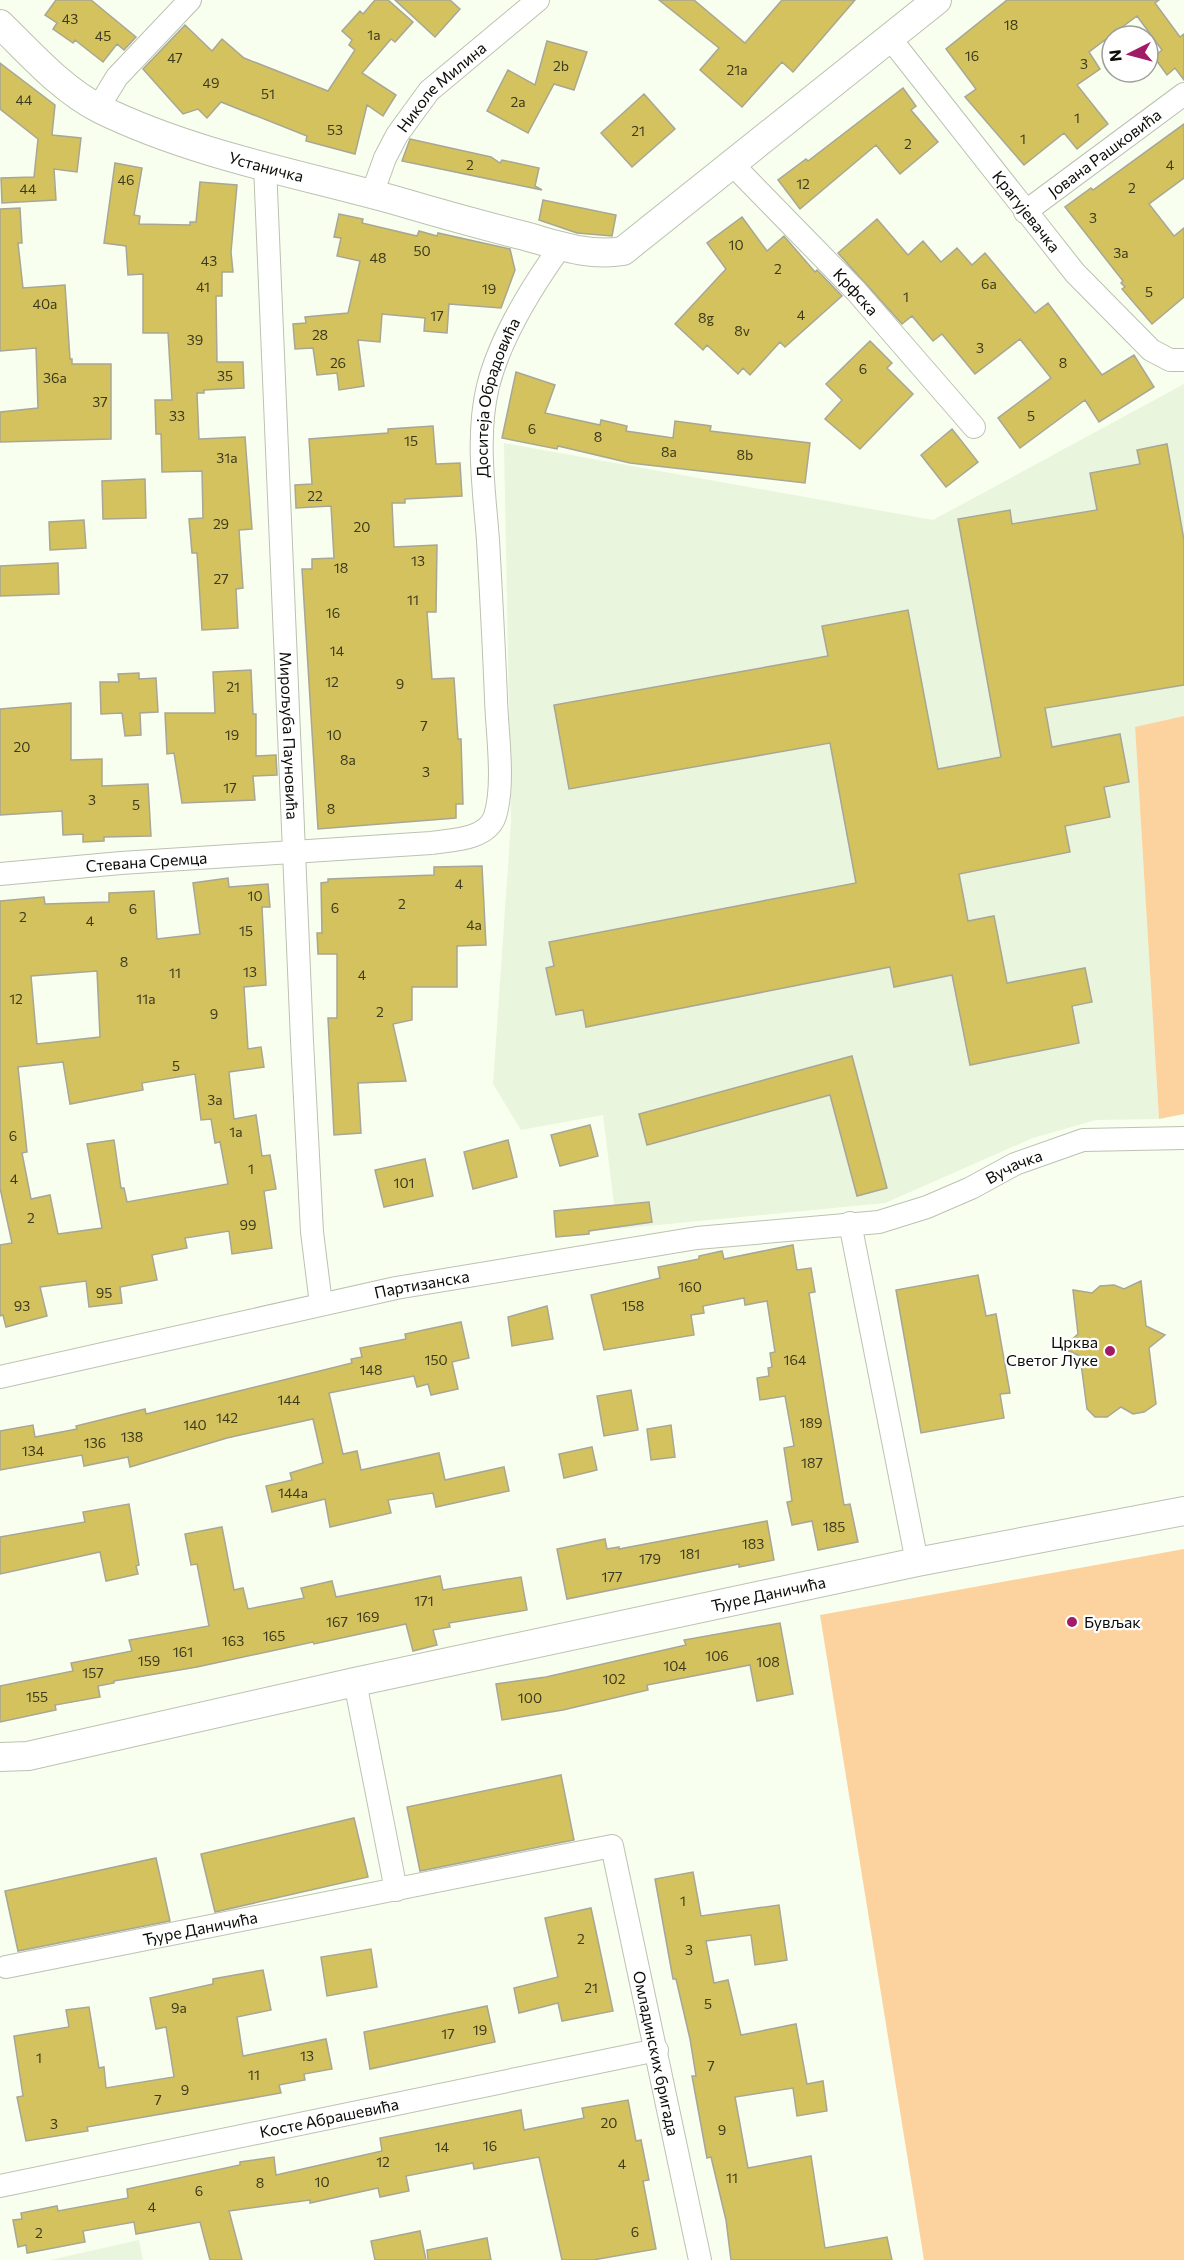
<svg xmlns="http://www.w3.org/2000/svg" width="1184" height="2260" viewBox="0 0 1184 2260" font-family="Commissioner,sans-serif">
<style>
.built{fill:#eaf5dd}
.green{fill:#fcd39f}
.building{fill:#d3c25e;stroke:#a8a695;stroke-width:1.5;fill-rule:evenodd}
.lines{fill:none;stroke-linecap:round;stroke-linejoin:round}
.minor-casing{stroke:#bbc2b2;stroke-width:24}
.tertiary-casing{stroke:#bbc2b2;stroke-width:30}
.minor{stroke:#fff;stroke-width:22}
.tertiary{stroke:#fff;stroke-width:28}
.poi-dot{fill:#a21b66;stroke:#fff;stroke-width:2}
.labels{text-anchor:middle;stroke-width:4.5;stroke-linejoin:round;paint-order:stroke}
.number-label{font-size:14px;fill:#3d3a1e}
.street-label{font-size:16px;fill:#0b0d08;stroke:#fff}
.poi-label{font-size:16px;fill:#0b0d08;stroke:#fff;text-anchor:end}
</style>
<rect width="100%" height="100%" fill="#f8ffee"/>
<path class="built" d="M1184,384V716L1135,728L1159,1119L1096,1120L1033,1138L885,1203L617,1229L603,1115L521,1130L493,1084L511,822L504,443L933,520Z
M139,2240L143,2260H50Z"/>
<path class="green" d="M1184,716V1114L1159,1119L1135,727Z
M1184,1549V2260H924L820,1615Z"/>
<path class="building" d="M56,0H91L136,37L124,50L117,44L103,62L75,40L73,43L53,29L57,23L45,15Z
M375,0H388L413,22L395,42L391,39L362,73L396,95L383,116L367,105L355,154L306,141L307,136L221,102L207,118L198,109L183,114L143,69L185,25L212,51L222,39L244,58L328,91L355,50L349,45L352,40L342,31L360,11L363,14Z
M395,0H450L460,9L435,37Z
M659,0H694L745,43L782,0H855L793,72L782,62L742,107L700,70L719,48Z
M1007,0H1159L1155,3L1180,37L1184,34V80L1175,68L1167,75L1154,57L1162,50L1137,16L1089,52L1100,69L1077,85L1108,124L1077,149L1064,133L1024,165L965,97L976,89L946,49Z
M547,41L587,52L574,90L554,84L528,133L487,111L508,70L535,85Z
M0,63L55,105L52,135L81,138L77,172L54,169L56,200L2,203L1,178L34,177L38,139L0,109Z
M903,88L916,106L911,110L938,142L900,174L876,145L800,209L778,180L806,159L808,161Z
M644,94L675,129L632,167L601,133Z
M1184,124V178L1149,204L1174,236L1184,228V297L1152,324L1122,289L1125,287L1121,283L1123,281L1065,207L1091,188L1093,190Z
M410,139L491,157L500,163L502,160L539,168L535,186L542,190L402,161Z
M115,163L142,168L134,215L140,216L139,224L190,225V222H196L200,182L237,185L231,252L233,272H222V296H216L217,362H243L244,388L204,390V393H197L199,439L245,437L252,529L239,530L243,588L236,589L238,628L202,630L197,553H192L189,519L203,518L202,471L162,472L161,434H156L155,400H172L168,333H143V274L128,275L126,246L104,243Z
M543,200L616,215L612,236L577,233L539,220Z
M20,208L22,243H18L23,288L65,285L70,359H72V364H111V439L0,442V412L38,408L36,348L0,351V209Z
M339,214L363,219L362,223L417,236L419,231L437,236L438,233L510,249L515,270L501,308L449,304L447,333L424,331L425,318L382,314L380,342L358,340L364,386L339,390L337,373L317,375L313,348L295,349L293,324L306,323L305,317L348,313L360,261L337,256L341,238L334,237Z
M742,217L767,251L784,236L815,272L817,270L842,296L785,347L780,342L750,375L743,368L738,374L707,345L703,350L675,324L726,269L707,243Z
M877,219L908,255L923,241L941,262L957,248L972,265L985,253L1035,313L1048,303L1102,375L1134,355L1154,387L1099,422L1085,400L1020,448L998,418L1051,378L1020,339L975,374L942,334L933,341L912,316L902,324L838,253Z
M870,341L892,363L887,368L913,394L860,449L825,419L842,400L826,384Z
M516,372L555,385L545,413L600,425L601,420L627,426L626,431L673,438L675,421L711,426L710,431L810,443L805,483L630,463L558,446L557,449L502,438Z
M433,426L436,464L460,463L462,496L405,499V503H392L394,547L437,545L436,612H427L432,679L454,678L458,739H461L463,804H456V818L318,829L302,569H312V559L334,558L331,506L296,508L295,485L312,484L309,439L388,433V429Z
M952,429L978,462L946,487L921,455Z
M1167,444L1184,540V685L1045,708L1052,747L1120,734L1129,782L1104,787L1110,817L1065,826L1070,852L959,874L968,921L994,916L1007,983L1085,968L1092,1002L1072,1006L1079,1043L970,1065L952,975L894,987L890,967L586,1027L583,1010L556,1015L546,968L554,966L549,942L856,883L830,743L569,789L554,705L828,656L822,626L908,610L938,769L1001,757L958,519L1010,510L1012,524L1097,510L1090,473L1140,464L1137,450Z
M145,479L146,518L103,519L102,481Z
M84,520L86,548L50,550L49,522Z
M58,563L59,594L0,596V566Z
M251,670L253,714H256V756L276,755L277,775L253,776L255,800L182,803L174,753L167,754L165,713H215L213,672Z
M139,673V679L156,678L158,712L140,713L141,735L125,736L122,713L101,714L100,682H119L118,674Z
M71,703V760L102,759V786L148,784L151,836L104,837V841L83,842V834L63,835L62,811L0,815V709Z
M482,866L486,945L457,946V987H412V1020L393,1024L406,1081L358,1083L361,1133L334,1135L328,1018H337V954H318L317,933H322L321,883L328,882V879L434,875V867Z
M228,878L229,887L268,884L270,907H262L266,985L244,987L248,1049L261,1047L264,1067L229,1072L234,1119L256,1115L262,1156L270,1155L276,1189L264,1191L272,1248L232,1254L229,1231L185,1238L187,1248L152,1255L157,1280L120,1287L122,1303L89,1307L86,1281L40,1287L47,1316L6,1327L3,1315L0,1316V1245L12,1243L0,1188V901L44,897L45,904L109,902V893L154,891L157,939L200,934L193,883ZM97,971L100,1037L37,1044L31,976ZM63,1062L70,1104L143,1090L142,1083L195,1074L201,1120L211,1119L215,1143L220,1142L228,1184L127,1202L124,1188H121L114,1140L87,1144L102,1228L58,1234L50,1195L31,1199L22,1153L27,1152L18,1067Z
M852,1056L887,1188L857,1196L830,1095L647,1145L639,1114Z
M590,1125L598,1156L560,1166L551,1135Z
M508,1140L517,1177L473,1189L464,1152Z
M425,1159L433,1196L384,1207L375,1170Z
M649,1202L652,1222L589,1231V1234L556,1237L554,1211Z
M793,1245L797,1270L811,1268L815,1292L809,1293L827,1404L844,1505L850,1504L858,1542L818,1550L812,1521L792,1525L787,1502L792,1501L784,1448L794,1446L785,1396L760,1400L757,1378L769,1376L768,1368L772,1367L770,1353L775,1352L767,1301L745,1305L744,1298L703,1306L704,1313L691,1315L694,1335L604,1350L591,1295L660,1278L658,1267L699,1259V1256L722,1251L724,1259Z
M978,1275L986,1316L996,1314L1010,1393L1000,1394L1004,1418L921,1433L896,1290Z
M1141,1281L1146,1326L1165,1335L1149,1348L1156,1404L1144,1412L1133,1414L1121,1407L1107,1417H1095L1087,1409L1080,1356L1062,1348L1078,1334L1073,1290L1092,1293L1100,1286L1114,1285L1124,1289Z
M547,1306L553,1339L512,1346L508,1317Z
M461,1322L469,1358L452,1362L458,1389L431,1395L428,1384L417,1387L414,1376L329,1393L343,1454L357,1451L361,1470L439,1453L445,1480L504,1467L509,1491L436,1507L433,1493L388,1500L391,1513L330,1527L325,1499L272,1512L266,1486L292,1480L290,1473L323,1463L313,1419L227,1438L130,1467L128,1457L84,1466L82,1455L0,1470V1431L33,1425L35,1437L77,1429L76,1426L145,1409L146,1414L352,1363L351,1359L362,1357L360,1348L406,1339L405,1334Z
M631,1390L638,1430L604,1436L597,1396Z
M671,1425L675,1457L651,1460L647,1429Z
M592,1447L597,1470L564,1478L559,1454Z
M129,1504L139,1565L136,1566L138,1574L106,1581L100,1552L0,1574V1537L85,1522L83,1512Z
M767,1521L774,1560L739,1567V1564L567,1599L557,1549L605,1539L607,1549L619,1547V1549Z
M222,1527L234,1590L243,1588L248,1609L304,1598L301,1588L332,1581L336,1597L440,1576L443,1590L521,1577L527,1610L449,1623L450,1627L433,1630L437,1645L413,1651L406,1624L314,1644L313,1642L197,1667L114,1681V1683L98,1686L100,1697L55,1705L56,1710L0,1722V1686L73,1671L71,1663L132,1651L129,1640L209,1626L197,1564L191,1565L185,1534Z
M780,1623L793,1694L757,1701L750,1665L647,1685L648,1690L563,1710L502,1720L496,1684L546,1677L686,1645L684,1640Z
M561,1775L574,1840L420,1871L407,1807Z
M354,1818L368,1877L215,1912L201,1854Z
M156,1858L170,1921L18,1951L5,1891Z
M693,1872L701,1916L779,1905L787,1960L755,1965L751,1935L706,1941L714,1983L728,1980L741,2035L796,2024L807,2084L823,2081L827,2111L797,2116L793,2088L735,2097L748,2168L811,2156L825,2248L887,2237L892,2260H731L726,2220L711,2157L707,2158L692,2076H696L690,2039L676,1979H673L655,1879Z
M591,1908L613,2011L562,2021L558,2003L519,2013L514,1988L558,1977L545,1918Z
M371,1949L377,1987L327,1996L321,1957Z
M263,1970L271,2010L237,2017L243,2056L326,2039L332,2069L304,2074L305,2080L279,2085L281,2093L87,2127L88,2131L26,2141L17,2097L23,2096L14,2036L69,2027L66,2010L89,2007L99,2068L104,2067L106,2088L174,2077L166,2027L156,2029L150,1998L213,1984V1979Z
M487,2006L495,2042L370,2069L364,2032Z
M628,2100L636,2141L641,2140L649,2180L643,2181L656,2249L593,2260H562L539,2157L474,2169L473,2163L406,2176L409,2191L380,2197L378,2188L310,2203V2200L229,2211L242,2260H210L200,2222L136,2234L134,2222L83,2231L85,2242L27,2253L26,2245L18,2247L13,2220L22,2219L21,2213L57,2206L58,2211L128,2198L127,2189L240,2165V2162L274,2157L276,2175L382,2151L380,2138L521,2110L524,2130L584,2118L582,2108Z
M420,2231L426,2260H375L371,2241Z
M487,2238L491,2260H428L427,2250Z"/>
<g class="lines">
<defs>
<g id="minor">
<path id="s1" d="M889,37L1075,273L1151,350L1170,360H1184"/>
<path d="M98,108L117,77L190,0"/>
<path id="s2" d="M732,164L856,291L974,427"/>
<path id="s3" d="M265,166L302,1041L312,1232L321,1304"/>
<path id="s4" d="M372,194L385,158L397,135L429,91L538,0"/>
<path id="s5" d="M1025,212L1184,94"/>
<path id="s6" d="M0,874L121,863L431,843C451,840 487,840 495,816C505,784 497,733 496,699C494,646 491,593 488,540C484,489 476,436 488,386C500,338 533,285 561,246"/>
<path d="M850,1223L917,1562"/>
<path id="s7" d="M0,1377L396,1288L697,1238L879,1222L927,1207L971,1188L1015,1164L1083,1140L1184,1138"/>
<path d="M355,1682L396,1890"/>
<path id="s8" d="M6,1967L612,1846L700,2260"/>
<path id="s9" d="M0,2186L657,2050"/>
</g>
<g id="tertiary">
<path id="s10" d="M0,24C30,53 62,90 100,109C192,154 296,173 394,200C438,213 481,225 525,236C557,245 590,257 623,251L937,0"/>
<path id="s11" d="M0,1757L28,1756L355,1682L917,1562L1184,1511"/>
</g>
</defs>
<use href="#minor" class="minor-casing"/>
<use href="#tertiary" class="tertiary-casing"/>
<use href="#minor" class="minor"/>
<use href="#tertiary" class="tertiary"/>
</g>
<g class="poi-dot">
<circle cx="1110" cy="1351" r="6"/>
<circle cx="1072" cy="1622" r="6"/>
</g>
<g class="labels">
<g class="number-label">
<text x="70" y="24">43</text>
<text x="1011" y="30">18</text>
<text x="374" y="40">1a</text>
<text x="103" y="41">45</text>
<text x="972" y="61">16</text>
<text x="175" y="63">47</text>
<text x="1084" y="69">3</text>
<text x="561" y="71">2b</text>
<text x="737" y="75">21a</text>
<text x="211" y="88">49</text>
<text x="268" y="99">51</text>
<text x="24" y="105">44</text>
<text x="518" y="107">2a</text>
<text x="1077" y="123">1</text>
<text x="335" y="135">53</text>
<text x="638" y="136">21</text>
<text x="1023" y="144">1</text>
<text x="908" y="149">2</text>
<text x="470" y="170">2</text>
<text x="1170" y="170">4</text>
<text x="126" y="185">46</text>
<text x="803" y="189">12</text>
<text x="1132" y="193">2</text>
<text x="28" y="194">44</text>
<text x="1093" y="223">3</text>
<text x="736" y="250">10</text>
<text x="422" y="256">50</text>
<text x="1121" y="258">3a</text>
<text x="378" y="263">48</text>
<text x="209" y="266">43</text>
<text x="778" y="274">2</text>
<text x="989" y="289">6a</text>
<text x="203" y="292">41</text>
<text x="489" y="294">19</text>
<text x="1149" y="297">5</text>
<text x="906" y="302">1</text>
<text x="45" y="309">40a</text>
<text x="801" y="320">4</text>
<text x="437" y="321">17</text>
<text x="706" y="323">8g</text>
<text x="742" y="336">8v</text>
<text x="320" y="340">28</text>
<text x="195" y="345">39</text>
<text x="980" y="353">3</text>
<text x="338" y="368">26</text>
<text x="1063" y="368">8</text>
<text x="863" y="374">6</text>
<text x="225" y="381">35</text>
<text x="55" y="383">36a</text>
<text x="100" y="407">37</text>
<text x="177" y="421">33</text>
<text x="1031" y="421">5</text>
<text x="532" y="434">6</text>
<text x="598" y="442">8</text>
<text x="411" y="446">15</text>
<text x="669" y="457">8a</text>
<text x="745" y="460">8b</text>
<text x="227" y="463">31a</text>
<text x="315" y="501">22</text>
<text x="221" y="529">29</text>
<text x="362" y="532">20</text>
<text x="418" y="566">13</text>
<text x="341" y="573">18</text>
<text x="221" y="584">27</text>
<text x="413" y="605">11</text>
<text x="333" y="618">16</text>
<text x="337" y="656">14</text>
<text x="332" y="687">12</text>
<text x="400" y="689">9</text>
<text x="233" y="692">21</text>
<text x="424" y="731">7</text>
<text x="232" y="740">19</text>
<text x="334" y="740">10</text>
<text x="22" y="752">20</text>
<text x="348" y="765">8a</text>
<text x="426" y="777">3</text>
<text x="230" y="793">17</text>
<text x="92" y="805">3</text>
<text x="136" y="810">5</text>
<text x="331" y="814">8</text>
<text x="459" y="889">4</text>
<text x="255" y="901">10</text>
<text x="402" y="909">2</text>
<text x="335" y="913">6</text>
<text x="133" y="914">6</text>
<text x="23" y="922">2</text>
<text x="90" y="926">4</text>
<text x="474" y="930">4a</text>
<text x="246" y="936">15</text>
<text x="124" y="967">8</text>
<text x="250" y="977">13</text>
<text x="175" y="978">11</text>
<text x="362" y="980">4</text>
<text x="16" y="1004">12</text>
<text x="146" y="1004">11a</text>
<text x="380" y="1017">2</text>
<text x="214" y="1019">9</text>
<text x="176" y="1071">5</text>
<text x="215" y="1105">3a</text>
<text x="236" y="1137">1a</text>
<text x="13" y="1141">6</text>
<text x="251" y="1174">1</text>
<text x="14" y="1184">4</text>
<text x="404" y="1188">101</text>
<text x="31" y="1223">2</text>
<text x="248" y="1230">99</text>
<text x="690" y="1292">160</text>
<text x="104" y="1298">95</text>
<text x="22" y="1311">93</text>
<text x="633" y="1311">158</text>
<text x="436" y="1365">150</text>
<text x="795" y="1365">164</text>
<text x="371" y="1375">148</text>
<text x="289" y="1405">144</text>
<text x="227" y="1423">142</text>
<text x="811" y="1428">189</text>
<text x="195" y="1430">140</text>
<text x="132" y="1442">138</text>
<text x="95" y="1448">136</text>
<text x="33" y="1456">134</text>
<text x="812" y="1468">187</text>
<text x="293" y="1498">144a</text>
<text x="834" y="1532">185</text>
<text x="753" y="1549">183</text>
<text x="690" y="1559">181</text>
<text x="650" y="1564">179</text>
<text x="612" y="1582">177</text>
<text x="424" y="1606">171</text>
<text x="368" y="1622">169</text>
<text x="337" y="1627">167</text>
<text x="274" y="1641">165</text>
<text x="233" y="1646">163</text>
<text x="183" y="1657">161</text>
<text x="717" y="1661">106</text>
<text x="149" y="1666">159</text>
<text x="768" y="1667">108</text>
<text x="675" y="1671">104</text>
<text x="93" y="1678">157</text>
<text x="614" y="1684">102</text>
<text x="37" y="1702">155</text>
<text x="530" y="1703">100</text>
<text x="683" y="1906">1</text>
<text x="581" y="1944">2</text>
<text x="689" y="1955">3</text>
<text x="591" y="1993">21</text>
<text x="708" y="2009">5</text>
<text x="179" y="2013">9a</text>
<text x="480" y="2035">19</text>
<text x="448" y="2039">17</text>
<text x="307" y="2061">13</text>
<text x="39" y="2063">1</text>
<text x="711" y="2071">7</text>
<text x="254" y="2080">11</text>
<text x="185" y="2095">9</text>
<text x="158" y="2105">7</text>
<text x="609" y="2128">20</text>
<text x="54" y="2129">3</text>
<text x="722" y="2135">9</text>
<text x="490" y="2151">16</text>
<text x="442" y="2152">14</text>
<text x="383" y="2167">12</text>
<text x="622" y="2169">4</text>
<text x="732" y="2183">11</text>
<text x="322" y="2187">10</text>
<text x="260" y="2188">8</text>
<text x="199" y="2196">6</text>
<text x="152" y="2212">4</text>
<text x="635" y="2237">6</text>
<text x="39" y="2238">2</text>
</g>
<g class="street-label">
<text dy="6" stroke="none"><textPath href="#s4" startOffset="130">Николе Милина</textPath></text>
<text dy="6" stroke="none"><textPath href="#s5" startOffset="99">Јована Рашковића</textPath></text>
<text dy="6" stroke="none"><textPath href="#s10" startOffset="308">Устаничка</textPath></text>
<text dy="6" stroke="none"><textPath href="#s1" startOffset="222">Крагујевачка</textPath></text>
<text dy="6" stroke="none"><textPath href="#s2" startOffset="178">Крфска</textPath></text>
<text dy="6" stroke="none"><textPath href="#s6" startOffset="927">Доситеја Обрадовића</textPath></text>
<text dy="6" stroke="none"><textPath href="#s3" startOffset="570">Мирољуба Пауновића</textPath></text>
<text dy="6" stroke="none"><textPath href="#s6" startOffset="147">Стевана Сремца</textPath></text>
<text dy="6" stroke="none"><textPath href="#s7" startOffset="1040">Вучачка</textPath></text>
<text dy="6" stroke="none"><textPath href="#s7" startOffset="432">Партизанска</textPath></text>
<text dy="6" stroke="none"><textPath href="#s11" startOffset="786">Ђуре Даничића</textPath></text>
<text dy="6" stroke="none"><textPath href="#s8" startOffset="198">Ђуре Даничића</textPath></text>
<text dy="6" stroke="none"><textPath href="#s8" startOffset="830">Омладинских бригада</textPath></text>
<text dy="6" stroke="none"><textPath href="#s9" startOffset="336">Косте Абрашевића</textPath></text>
</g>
<g class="poi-label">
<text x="1098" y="1348">Црква<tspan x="1098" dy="18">Светог Луке</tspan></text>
<text x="1084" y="1628" text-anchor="start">Бувљак</text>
</g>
</g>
<g transform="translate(1130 54) rotate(264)"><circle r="28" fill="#ffffff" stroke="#9d9e9c" stroke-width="1.5"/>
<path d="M0-4.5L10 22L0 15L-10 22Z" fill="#a21b66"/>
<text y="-9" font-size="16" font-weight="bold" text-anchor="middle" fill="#0b0d08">N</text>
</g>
</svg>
